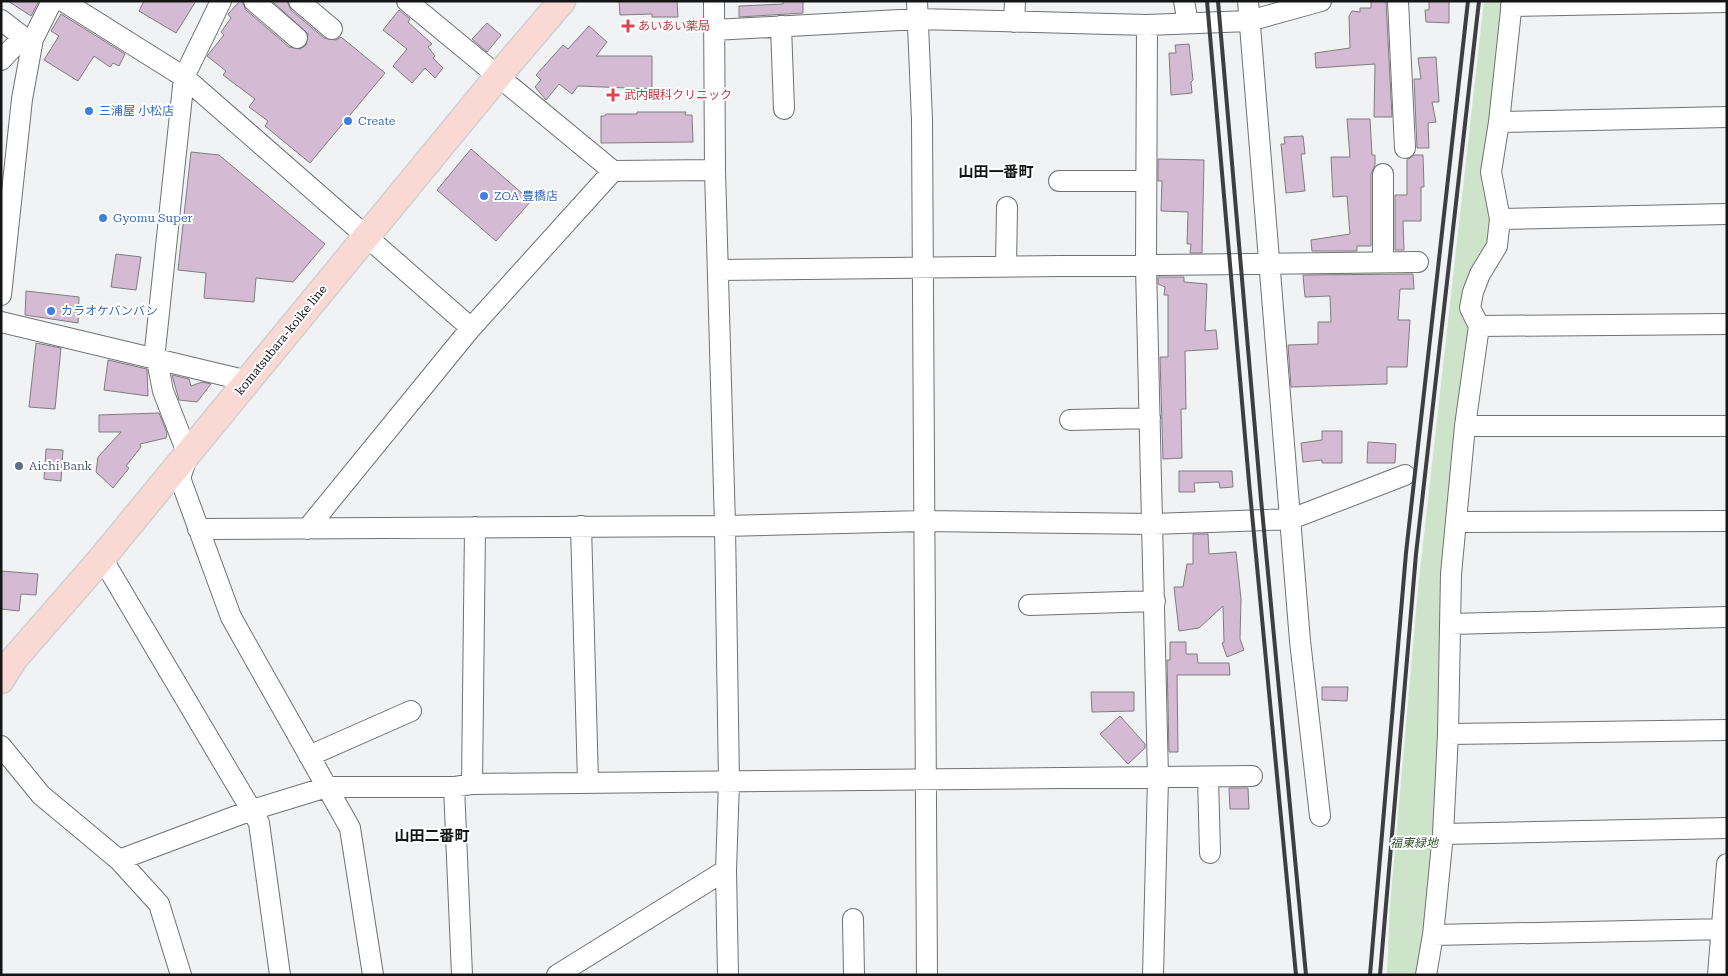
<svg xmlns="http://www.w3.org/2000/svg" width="1728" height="976" viewBox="0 0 1728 976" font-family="'Roboto Serif','Noto Sans JP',serif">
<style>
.green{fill:#cde3ca}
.building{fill:#d4bbd3;stroke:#7e7d7e}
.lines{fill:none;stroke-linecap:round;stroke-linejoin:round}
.minor-casing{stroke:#707173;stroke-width:22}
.major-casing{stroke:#d0d0d0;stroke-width:29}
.minor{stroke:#fff;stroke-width:20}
.major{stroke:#fad9d4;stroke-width:26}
.rail{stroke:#3d3e3f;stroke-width:4}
.health-dot{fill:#e0444e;stroke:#fff;stroke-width:2}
.shop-dot{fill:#3f7fe0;stroke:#fff;stroke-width:2}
.service-dot{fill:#5c6f8a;stroke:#fff;stroke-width:2}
.labels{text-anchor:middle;stroke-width:4;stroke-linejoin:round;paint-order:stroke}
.health-label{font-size:12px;fill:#be3a42;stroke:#fff;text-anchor:start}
.shop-label{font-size:12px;fill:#366cbe;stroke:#fff;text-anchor:start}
.street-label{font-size:12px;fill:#141515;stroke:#fff}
.service-label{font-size:12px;fill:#4e5e75;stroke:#fff;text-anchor:start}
.park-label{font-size:12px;font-style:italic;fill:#335630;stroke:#fff}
.quarter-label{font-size:15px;font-weight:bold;fill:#141515;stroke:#fff}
</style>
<rect width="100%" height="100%" fill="#f1f2f4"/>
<path class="green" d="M1484,1H1504L1491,243L1462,307V317L1468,327L1453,466L1438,792L1421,975H1387L1390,906L1418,589Z"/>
<path class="building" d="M8,1H39L31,16Z
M144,1H196L176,33L139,11Z
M240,1H242L246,10L289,47L300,49L306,45L308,34L272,1H287L291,10L324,38L336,40L341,37L385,73L310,163L265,126L268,121L249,107L255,99L223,75L226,71L207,56L224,35L221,32L231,18L228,14Z
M619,1H677L678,17H652V14L620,15Z
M783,1H803V13L739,17V6L783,4Z
M1371,1H1386L1392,117H1374L1375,64L1316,68L1315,53L1350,48L1349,16L1352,11L1360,12V8H1371Z
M1429,1H1449V23L1426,22L1425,10H1429Z
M399,10L410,19L408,22L432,44L428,47L435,56L433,58L443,68L435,78L425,68L412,83L393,66L407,49L383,30Z
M61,14L125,54L119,66L113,63L110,67L94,56L78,81L44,60L59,36L51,31Z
M487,23L501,35L487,52L472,39Z
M589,26L607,42L596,56H652V89L578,86L572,94L559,84L546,100L535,87L541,80L536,75L563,45L568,49Z
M1189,44L1193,80L1191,82L1192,93L1171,95L1169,53H1176L1175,45Z
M1436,57L1439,102H1432L1436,122L1428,123L1429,148H1417L1414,79H1421L1418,58Z
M637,112H686L685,115H692L693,142L601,143V116H605L606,114H637Z
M1347,119H1370L1372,155H1375V165L1371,174V246H1357V251H1312L1311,240L1350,234L1347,196L1333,197L1331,157H1350Z
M1303,136L1305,154H1301L1305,191L1286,193L1281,144H1285L1284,137Z
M471,149L531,201L496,241L437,190Z
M191,152L219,155L325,244L293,282L256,278L254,302L204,298L206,273L178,270Z
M1414,155H1423L1424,187H1421V221H1403L1404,250H1395V195H1407V160Z
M1158,159L1204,160L1202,253H1190L1191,244H1187L1188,212L1161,211L1162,181H1158Z
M116,254L141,257L136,290L111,287Z
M1413,274L1414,289H1400L1398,320H1410L1407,367H1387V384L1291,387L1288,345L1318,344V322H1331L1330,296L1305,297L1303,275Z
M1158,277H1184V282L1207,284L1205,331L1216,330L1218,349L1185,351L1186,409H1181L1182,458L1163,459L1160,357H1168V295H1164L1165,287L1158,284Z
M26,291L79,297L78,323L25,315Z
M36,343L61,348L55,409L29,407Z
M108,360L147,369L148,396L104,390Z
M172,375L189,379L191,386L202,382L211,384L197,402L179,400Z
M159,413L167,433L166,438L140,444L141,447L126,466L129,468L113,488L96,472L98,457L121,432H99V415Z
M1322,431H1342V463H1322V460L1303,462L1301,443L1322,440Z
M1368,442L1396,444L1395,463H1367Z
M46,449L63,450L61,481L44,479Z
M1179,471H1232L1233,487L1220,488L1219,482L1194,483L1195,492H1179Z
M1193,534H1208L1209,554L1236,552L1241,599L1240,639L1244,650L1227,657L1222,643L1224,642L1223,606L1199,628L1179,631L1174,587H1183L1187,564H1193Z
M1,571L38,574L36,595L21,594L19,611L1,609Z
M1170,642H1186V654H1197L1198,663H1229L1230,675H1177L1178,752H1169L1167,660H1170Z
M1322,687H1348L1347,701L1322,700Z
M1091,692H1134V711L1092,712Z
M1120,716L1145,744V748L1128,764L1100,734Z
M1229,788H1248L1249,809H1230Z"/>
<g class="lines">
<defs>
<path id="minor" d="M63,1L184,77L471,328
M221,1L184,77L155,350L163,391L188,455L180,478L231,617L350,828L373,975
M254,1L297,38
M299,1L332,29
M407,1L613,171
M714,1L715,170L725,526L729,782L726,870L728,975
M917,1L922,120L927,975
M1184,1L1188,23
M1248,1L1300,641L1320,816
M1398,1L1405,148
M1511,6L1727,2
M1,20L23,37L33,39
M1014,22L1015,1
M1147,25L1146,266L1158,778L1153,975
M781,26L784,109
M714,30L918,19L1147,25L1249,21L1321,1
M1,60L23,37
M1499,122L1727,117
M1383,174V262
M1059,181H1146
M1500,219L1727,214
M1006,266L1007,207
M718,270L1418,262
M1,295L22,99L33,39L52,1
M1,322L248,381
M1479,326L1727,324
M1070,420L1150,418
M1465,426H1727
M1457,522L1727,521
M581,526L588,782
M198,529L725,526L924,521L1153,524L1238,521L1291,519L1405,475
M307,529L471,328L613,171L715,170
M102,558L259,823L280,975
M1029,605L1155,601
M1450,624L1727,617
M1448,734L1727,730
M1,746L41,795L119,860L159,904L181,975
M309,756L411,711
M1208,777L1210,853
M472,784L475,527
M454,787L462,975
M1443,834L1727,828
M119,860L252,810L327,787H454L472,784L1252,776
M853,919L854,975
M1433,935L1727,929
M557,975L726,870
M1426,975L1433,935L1443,834L1448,734L1451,574L1465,426L1479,326L1470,308L1473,292L1480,274L1497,246L1500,219L1491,172L1499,122L1512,1
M1718,975L1727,864"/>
<path id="major" d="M1,680L14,659L102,558L504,69L562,1"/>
</defs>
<use href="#minor" class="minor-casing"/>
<use href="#major" class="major-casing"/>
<use href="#minor" class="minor"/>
<use href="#major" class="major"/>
<path class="rail" d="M1207,1L1249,482L1296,975
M1218,1L1261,499L1306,975
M1370,975L1406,553L1468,1
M1380,975L1416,554L1479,1"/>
</g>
<g class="health-dot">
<path d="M625.5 18.5h5v5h5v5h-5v5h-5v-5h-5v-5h5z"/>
<path d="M610.5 87.5h5v5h5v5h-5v5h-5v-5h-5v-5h5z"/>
</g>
<g class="shop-dot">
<circle cx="89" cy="111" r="5"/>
<circle cx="348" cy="121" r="5"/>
<circle cx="484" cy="196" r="5"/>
<circle cx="103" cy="218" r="5"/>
<circle cx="51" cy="311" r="5"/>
</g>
<circle class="service-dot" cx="19" cy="466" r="5"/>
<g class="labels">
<g class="health-label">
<text x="638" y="30">あいあい薬局</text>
<text x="624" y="99">武内眼科クリニック</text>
</g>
<g class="shop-label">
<text x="99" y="115">三浦屋 小松店</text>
<text x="358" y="125">Create</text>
<text x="494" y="200">ZOA 豊橋店</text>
<text x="113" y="222">Gyomu Super</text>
<text x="61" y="315">カラオケバンバン</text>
</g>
<g class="street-label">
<text transform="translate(281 340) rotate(-51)" y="4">komatsubara-koike line</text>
</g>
<g class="service-label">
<text x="29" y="470">Aichi Bank</text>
</g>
<g class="park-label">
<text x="1414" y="847">福東緑地</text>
</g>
<g class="quarter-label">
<text x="996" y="177">山田一番町</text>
<text x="432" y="841">山田二番町</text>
</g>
</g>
<rect width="1728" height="976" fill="none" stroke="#141515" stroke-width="5"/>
</svg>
